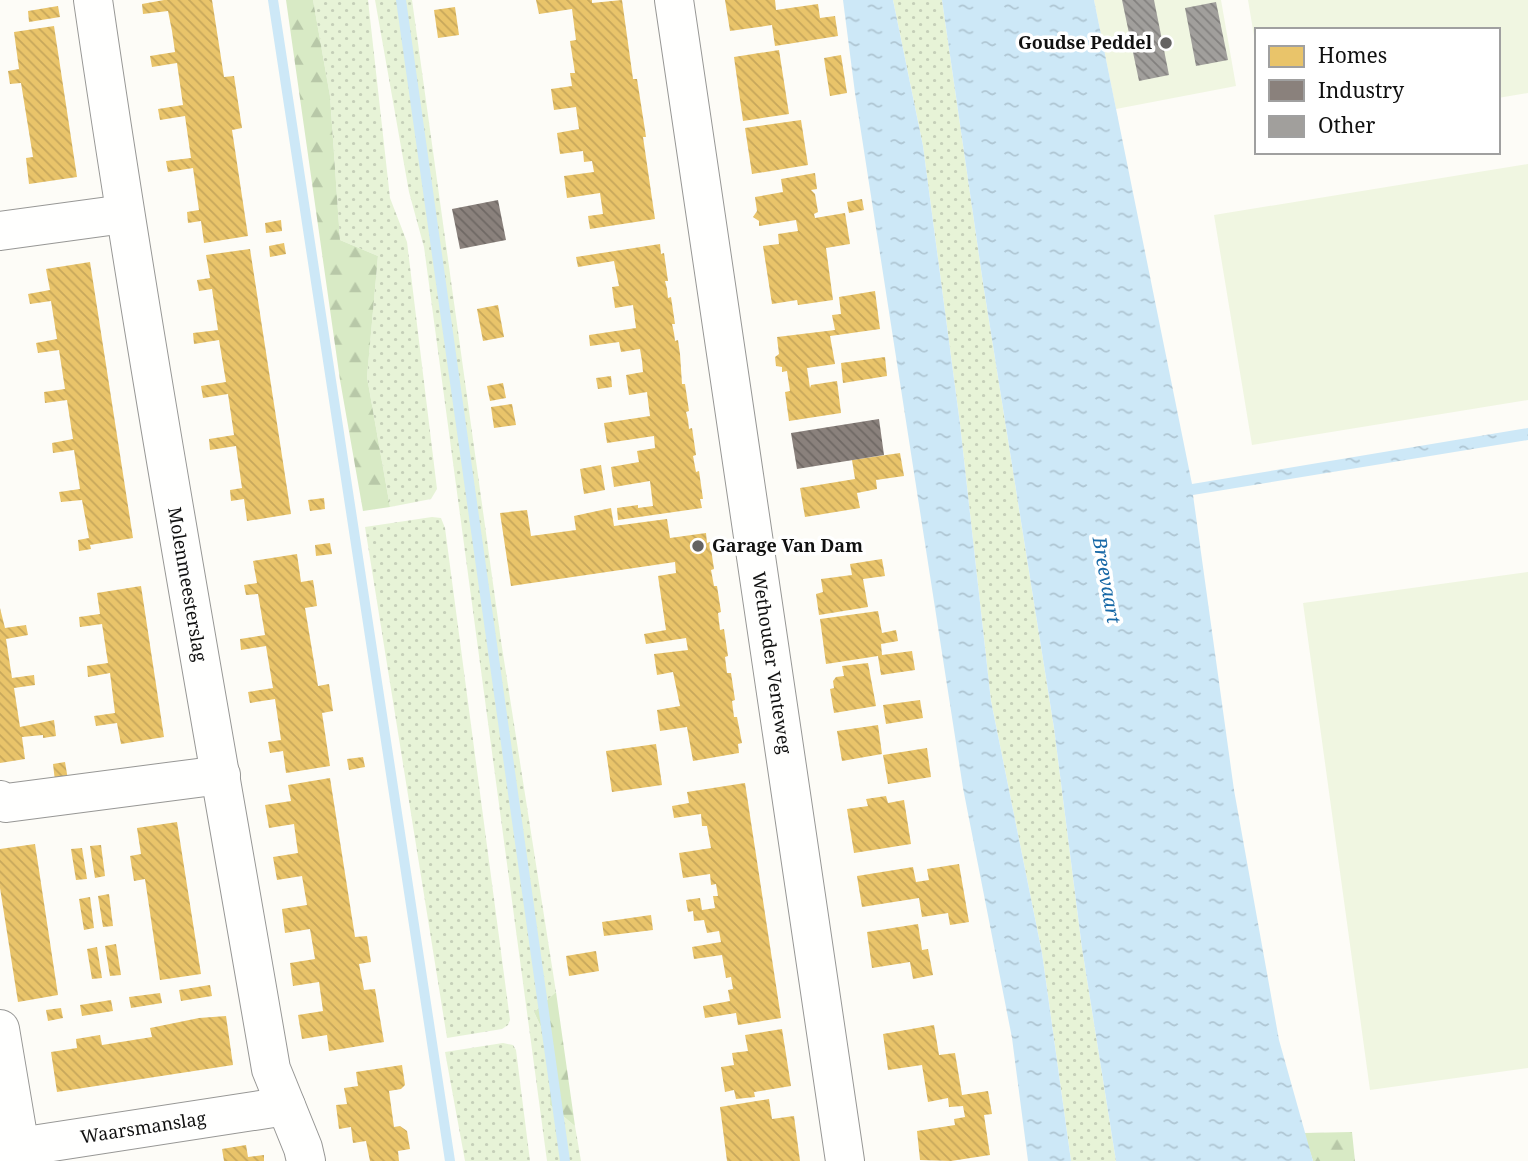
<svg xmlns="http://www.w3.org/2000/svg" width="1528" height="1161" viewBox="0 0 1528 1161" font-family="'Noto Serif',serif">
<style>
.grass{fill:url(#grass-dots)}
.forest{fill:url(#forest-firs)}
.pitch{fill:#f0f6e1}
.water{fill:url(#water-ripples)}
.homes{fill:url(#homes-back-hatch)}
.industry{fill:url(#industry-back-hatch)}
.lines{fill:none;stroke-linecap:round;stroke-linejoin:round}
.stream{stroke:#cde8f7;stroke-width:10}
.building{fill:url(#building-back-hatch)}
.minor-casing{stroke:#979795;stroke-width:40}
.minor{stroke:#fffffe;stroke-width:38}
.poi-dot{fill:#646362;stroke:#fff;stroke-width:2.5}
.labels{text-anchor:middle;stroke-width:7;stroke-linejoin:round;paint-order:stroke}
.poi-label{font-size:18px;font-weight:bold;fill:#111;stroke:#fff;text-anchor:end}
.street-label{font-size:18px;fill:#111;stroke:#fff}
.water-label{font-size:19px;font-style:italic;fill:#1768a6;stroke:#fff}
</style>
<defs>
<pattern id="grass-dots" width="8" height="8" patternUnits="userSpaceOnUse" patternTransform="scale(1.75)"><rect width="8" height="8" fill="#e7f3d7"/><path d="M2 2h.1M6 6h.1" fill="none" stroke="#c5cfb8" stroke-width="1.8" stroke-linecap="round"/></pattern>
<pattern id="forest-firs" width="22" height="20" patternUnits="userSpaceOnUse" patternTransform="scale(1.75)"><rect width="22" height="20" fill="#d8eac5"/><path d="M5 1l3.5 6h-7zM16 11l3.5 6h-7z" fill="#b8c8a8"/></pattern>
<pattern id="water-ripples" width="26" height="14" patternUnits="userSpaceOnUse" patternTransform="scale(1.75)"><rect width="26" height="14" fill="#cde8f7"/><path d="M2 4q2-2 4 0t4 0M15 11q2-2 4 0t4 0" fill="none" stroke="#afc6d3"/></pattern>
<pattern id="homes-back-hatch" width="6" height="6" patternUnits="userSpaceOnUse" patternTransform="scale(1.75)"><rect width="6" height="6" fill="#e9c46a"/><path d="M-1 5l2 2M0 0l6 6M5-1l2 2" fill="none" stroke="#c7a75b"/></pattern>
<pattern id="industry-back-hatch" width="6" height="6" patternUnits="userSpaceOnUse" patternTransform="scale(1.75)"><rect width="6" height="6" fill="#8a817c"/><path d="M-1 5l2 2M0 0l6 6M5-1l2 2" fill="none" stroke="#6f6864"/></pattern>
<pattern id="building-back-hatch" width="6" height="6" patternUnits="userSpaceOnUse" patternTransform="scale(1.75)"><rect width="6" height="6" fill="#a19f9c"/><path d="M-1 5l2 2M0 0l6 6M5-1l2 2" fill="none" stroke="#82807e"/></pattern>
</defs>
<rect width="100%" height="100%" fill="#fdfcf7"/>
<path class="grass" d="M313,0H368L390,198L407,242L437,489L431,499L390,507L367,377L378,256L340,240L330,96Z
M375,0H412L501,641L556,992L534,1012L541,1027L552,1064L550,1105L575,1126L581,1161H547L424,247L409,192Z
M893,0H942L983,283L1054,728L1082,948L1116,1161H1071L1042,953L991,701L960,424L923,146Z
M432,517L441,518L445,528L510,1020L508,1025L502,1029L447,1038L365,527Z
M503,1043L513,1045L516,1050L530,1161H465L445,1052Z"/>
<path class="forest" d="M286,0H313L330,96L340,240L378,256L367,377L390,507L363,511L340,380Z
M556,992L575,1126L550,1105L551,1064L541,1027L534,1012Z
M1352,1132L1355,1161H1313L1304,1133Z"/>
<path class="pitch" d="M1094,0H1221L1236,86L1116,109Z
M1248,0H1528V93L1498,98V30H1257V54Z
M1528,164V400L1252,445L1214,215Z
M1528,572V1068L1370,1090L1303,603Z"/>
<path class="water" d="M843,0H893L923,146L960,424L991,701L1042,953L1071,1161H1028L1012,1038L963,788L855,93Z
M942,0H1094L1192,484L1528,428V440L1193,495L1234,790L1279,1040L1313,1161H1116L1082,948L1054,728L983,283Z"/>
<path class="homes" d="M164,0H212L224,77L234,76L242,128L232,130L248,236L204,243L201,221L188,223L187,212L199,210L193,168L168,172L166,161L191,158L185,116L160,120L158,109L183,105L177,63L152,67L150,56L175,52L172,31L168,11L143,14L142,4Z
M536,0H592V3L622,0L633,79H637L645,130L646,137H643L655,219L590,229L588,216L603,214L600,193L567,198L564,176L594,172L592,161L584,162L583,151L560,154L557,133L579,129L576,107L554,110L551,89L572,86L570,73H575L570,41L576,40L572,9L539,14Z
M725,0H775L776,10L818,4L820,18L835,16L838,36L775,46L772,25L730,31Z
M58,6L60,17L29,22L28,11Z
M455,7L459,35L438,38L434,10Z
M54,26L77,177L29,184L26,158L33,157L21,83L10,84L8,71L19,69L14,32Z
M779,50L789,114L743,121L734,57Z
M841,55L847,93L830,96L824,58Z
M801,120L808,165L752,174L745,128Z
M815,173L817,189L811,190L815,194L818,212L814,214L815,218L845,213L850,244L826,248L833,300L798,305L797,300L772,304L763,246L779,244L778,234L798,231L796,220L759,226V221L753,217L757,211L755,197L783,192L781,179Z
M862,199L864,210L849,213L847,202Z
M281,220L282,231L266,233L265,223Z
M284,243L286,254L270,257L269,246Z
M660,244L661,254L664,253L668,281H665L667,289L668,298L671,297L675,324H672L674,333L675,341L678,340L680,354L682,384H685L689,411L686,412L688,420L689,429L692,428L696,455L693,456L696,472L699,471L703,499H700L702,508L618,520L617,508L638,505V508L653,506L650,481L614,487L611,467L639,462L637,451L655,448L654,436L607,443L604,423L650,416L647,392L629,395L626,375L643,372L642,361L640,349L621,352L619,342L590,346L589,335L636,328L633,305L615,308L612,287L619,286L614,261L578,267L576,257Z
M250,249L291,514L247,521L244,499L231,501L230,490L242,488L236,446L210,450L209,439L234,435L228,394L203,398L201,386L226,382L219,340L194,344L193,333L218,330L212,289L199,291L197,280L210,278L206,255Z
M90,262L133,538L90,545L91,549L79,551L78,540L89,538L82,500L61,502L59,492L80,489L74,450L53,453L52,443L73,439L67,400L45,403L44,392L65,389L59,350L38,353L36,343L57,339L51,301L30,304L28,294L50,290L46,269Z
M875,291L880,329L830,336L835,364L807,368L810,388L811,385L837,381L841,413L789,421L785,392L790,391L787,371L782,372V367L776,366L775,357L779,354L777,337L835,330L832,315L841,314L839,297Z
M498,305L504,337L483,341L477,309Z
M885,357L887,376L843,383L841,363Z
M611,376L612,387L598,389L596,378Z
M503,383L506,398L490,401L487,386Z
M512,404L516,425L494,428L491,407Z
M900,453L904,476L876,480L877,489L857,493L860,508L805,517L800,488L855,479L852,460Z
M601,465L605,490L584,494L580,469Z
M324,498L325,509L310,511L308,500Z
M611,508L614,526L667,519L670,538L706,533L707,543L710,542L714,569L711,570L714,586H717L721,612L718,613L720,630L724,629L728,656L725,657L727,673H731L735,700L732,701L734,717H737L742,743L738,744L739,753L693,761L687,727L660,731L657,710L680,706L673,672L657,675L654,654L688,650L686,638L646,644L644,634L666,630L658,576L676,573L675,562L511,586L500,513L527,510L531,536L576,530L574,516Z
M330,543L332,554L316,556L315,545Z
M297,554L301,582L313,580L317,606L305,608L318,686L329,684L333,711L322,713L330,766L286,773L283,751L270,753L268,742L281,740L275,699L250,703L248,692L273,688L266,646L241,650L240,639L265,635L258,594L246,595L244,585L257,583L253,561Z
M882,559L885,576L863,579L868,607L819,615L816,594L823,592L821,579L852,575L850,564Z
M141,586L164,737L121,744L117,723L96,726L94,716L115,713L110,673L88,677L87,666L108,663L102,624L80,627L79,617L100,614L97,593Z
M0,608L5,628L26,625L28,635L6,639L12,678L34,675L35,685L14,688L20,727L54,720L56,736L43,738V735L22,737L25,759L0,763Z
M878,611L882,633L896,630L898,641L881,644L882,655L912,651L915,670L881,675L878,656L826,664L820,619Z
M868,663L876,706L834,713L830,689L834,688L833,681L836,677L844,676L842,666Z
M920,700L923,718L886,724L883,705Z
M878,725L882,754L842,761L837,731Z
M656,744L662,785L612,792L606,751Z
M927,748L931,777L888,784L883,755Z
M363,757L365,767L349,770L347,759Z
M65,762L68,780L55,781L53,764Z
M330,778L355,937L367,936L371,962L359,964L364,990L375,989L384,1042L329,1051L327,1035L302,1039L298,1015L323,1011L319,982L293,986L290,963L315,959L310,929L285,933L282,909L307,905L302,876L277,880L273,857L298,853L294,824L269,828L265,805L291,801L288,785Z
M745,783L781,1018L738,1025L736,1013L705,1018L703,1006L730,1001L728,990L733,989L731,977L726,978L722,955L694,959L692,947L721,942L719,931L707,933L704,920L694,921L693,911L688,912L686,900L700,898L702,910L715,908L713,896H718L716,884L711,885L710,874L683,878L679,853L711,848L707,826H702L701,814L674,818L672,806L689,803L687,792Z
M886,796L888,803L904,800L911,844L854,853L847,809L868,806L866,799Z
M177,822L201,974L160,980L145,879L134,881L130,856L141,854L137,828Z
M35,844L58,995L18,1002L0,888V849Z
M101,845L105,876L95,878L90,846Z
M82,848L87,879L76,880L71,849Z
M959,864L969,922L950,925L948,913L922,917L919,898L862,907L857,876L913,867L916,882L929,880L927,869Z
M109,894L113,926L103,927L98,896Z
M90,897L94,928L84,930L79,899Z
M651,915L653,930L604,936L602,922Z
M918,924L922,950L928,949L933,975L913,979L910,962L872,968L867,932Z
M116,944L121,975L110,976L105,946Z
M97,947L102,978L92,979L87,949Z
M596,951L599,971L569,976L566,956Z
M210,985L212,996L181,1001L179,990Z
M160,993L162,1003L131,1008L129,997Z
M111,1000L113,1011L82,1016L80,1005Z
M61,1008L63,1018L48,1021L46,1010Z
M226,1016L233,1065L57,1092L51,1052L77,1048L76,1039L100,1035L102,1045L152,1037L150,1028L199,1018Z
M934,1025L939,1055L955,1053L962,1095L988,1091L992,1114L984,1115L990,1155L951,1161L920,1160L917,1131L955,1125L954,1119L965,1117L963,1106L949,1107L948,1098L928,1102L922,1065L888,1070L883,1034Z
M782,1029L791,1086L754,1092L755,1097L736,1099L734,1090L725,1092L721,1067L734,1065L732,1053L748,1051L745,1035Z
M402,1065L405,1085L401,1089L389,1091L394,1127L400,1126L407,1131L410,1149L398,1151L399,1161H370L366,1141L353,1143L351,1127L339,1129L336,1105L347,1104L344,1088L358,1086L356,1072Z
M769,1099L772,1119L794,1116L800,1161H727L720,1107Z
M246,1145L248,1157L264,1155V1161H224L222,1149Z"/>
<path class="industry" d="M498,200L506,240L460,249L452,209Z
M879,419L884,455L797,469L791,433Z"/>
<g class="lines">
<path class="stream" d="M273,0L450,1161
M401,0L565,1161"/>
</g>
<path class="building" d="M1122,0H1154L1169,75L1139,81Z
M1216,2L1228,60L1196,66L1185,8Z"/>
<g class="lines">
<defs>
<g id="minor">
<path id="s1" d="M93,0C145,358 210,713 271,1069L303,1148L306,1161"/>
<path id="s2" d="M674,0L845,1161"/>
<path d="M0,231L124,214"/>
<path d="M0,800L6,803L221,775"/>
<path d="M0,1029L20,1148"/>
<path id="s3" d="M0,1150L286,1106"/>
</g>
</defs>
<use href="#minor" class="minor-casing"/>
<use href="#minor" class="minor"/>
</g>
<g class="poi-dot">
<circle cx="1166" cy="43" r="7"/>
<circle cx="698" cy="546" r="7"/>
</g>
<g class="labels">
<g class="poi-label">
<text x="1152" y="49">Goudse Peddel</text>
<text x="712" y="552" text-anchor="start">Garage Van Dam</text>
</g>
<g class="street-label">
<text dy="6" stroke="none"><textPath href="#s1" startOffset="592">Molenmeesterslag</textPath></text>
<text dy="6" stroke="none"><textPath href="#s2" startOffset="670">Wethouder Venteweg</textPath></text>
<text dy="6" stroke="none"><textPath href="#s3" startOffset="145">Waarsmanslag</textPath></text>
</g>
<g class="water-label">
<text transform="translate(1107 580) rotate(80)" y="7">Breevaart</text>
</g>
</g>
<rect x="1255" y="28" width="245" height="126" fill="#ffffff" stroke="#a0a0a0" stroke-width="2"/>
<rect x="1269" y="46" width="35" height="21" fill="#e9c46a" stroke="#a0a0a0" stroke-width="2"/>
<text x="1318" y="63" font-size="21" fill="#111111">Homes</text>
<rect x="1269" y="80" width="35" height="21" fill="#8a817c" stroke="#a0a0a0" stroke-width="2"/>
<text x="1318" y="98" font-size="21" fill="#111111">Industry</text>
<rect x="1269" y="116" width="35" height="21" fill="#a19f9c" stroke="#a0a0a0" stroke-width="2"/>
<text x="1318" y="133" font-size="21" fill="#111111">Other</text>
</svg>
